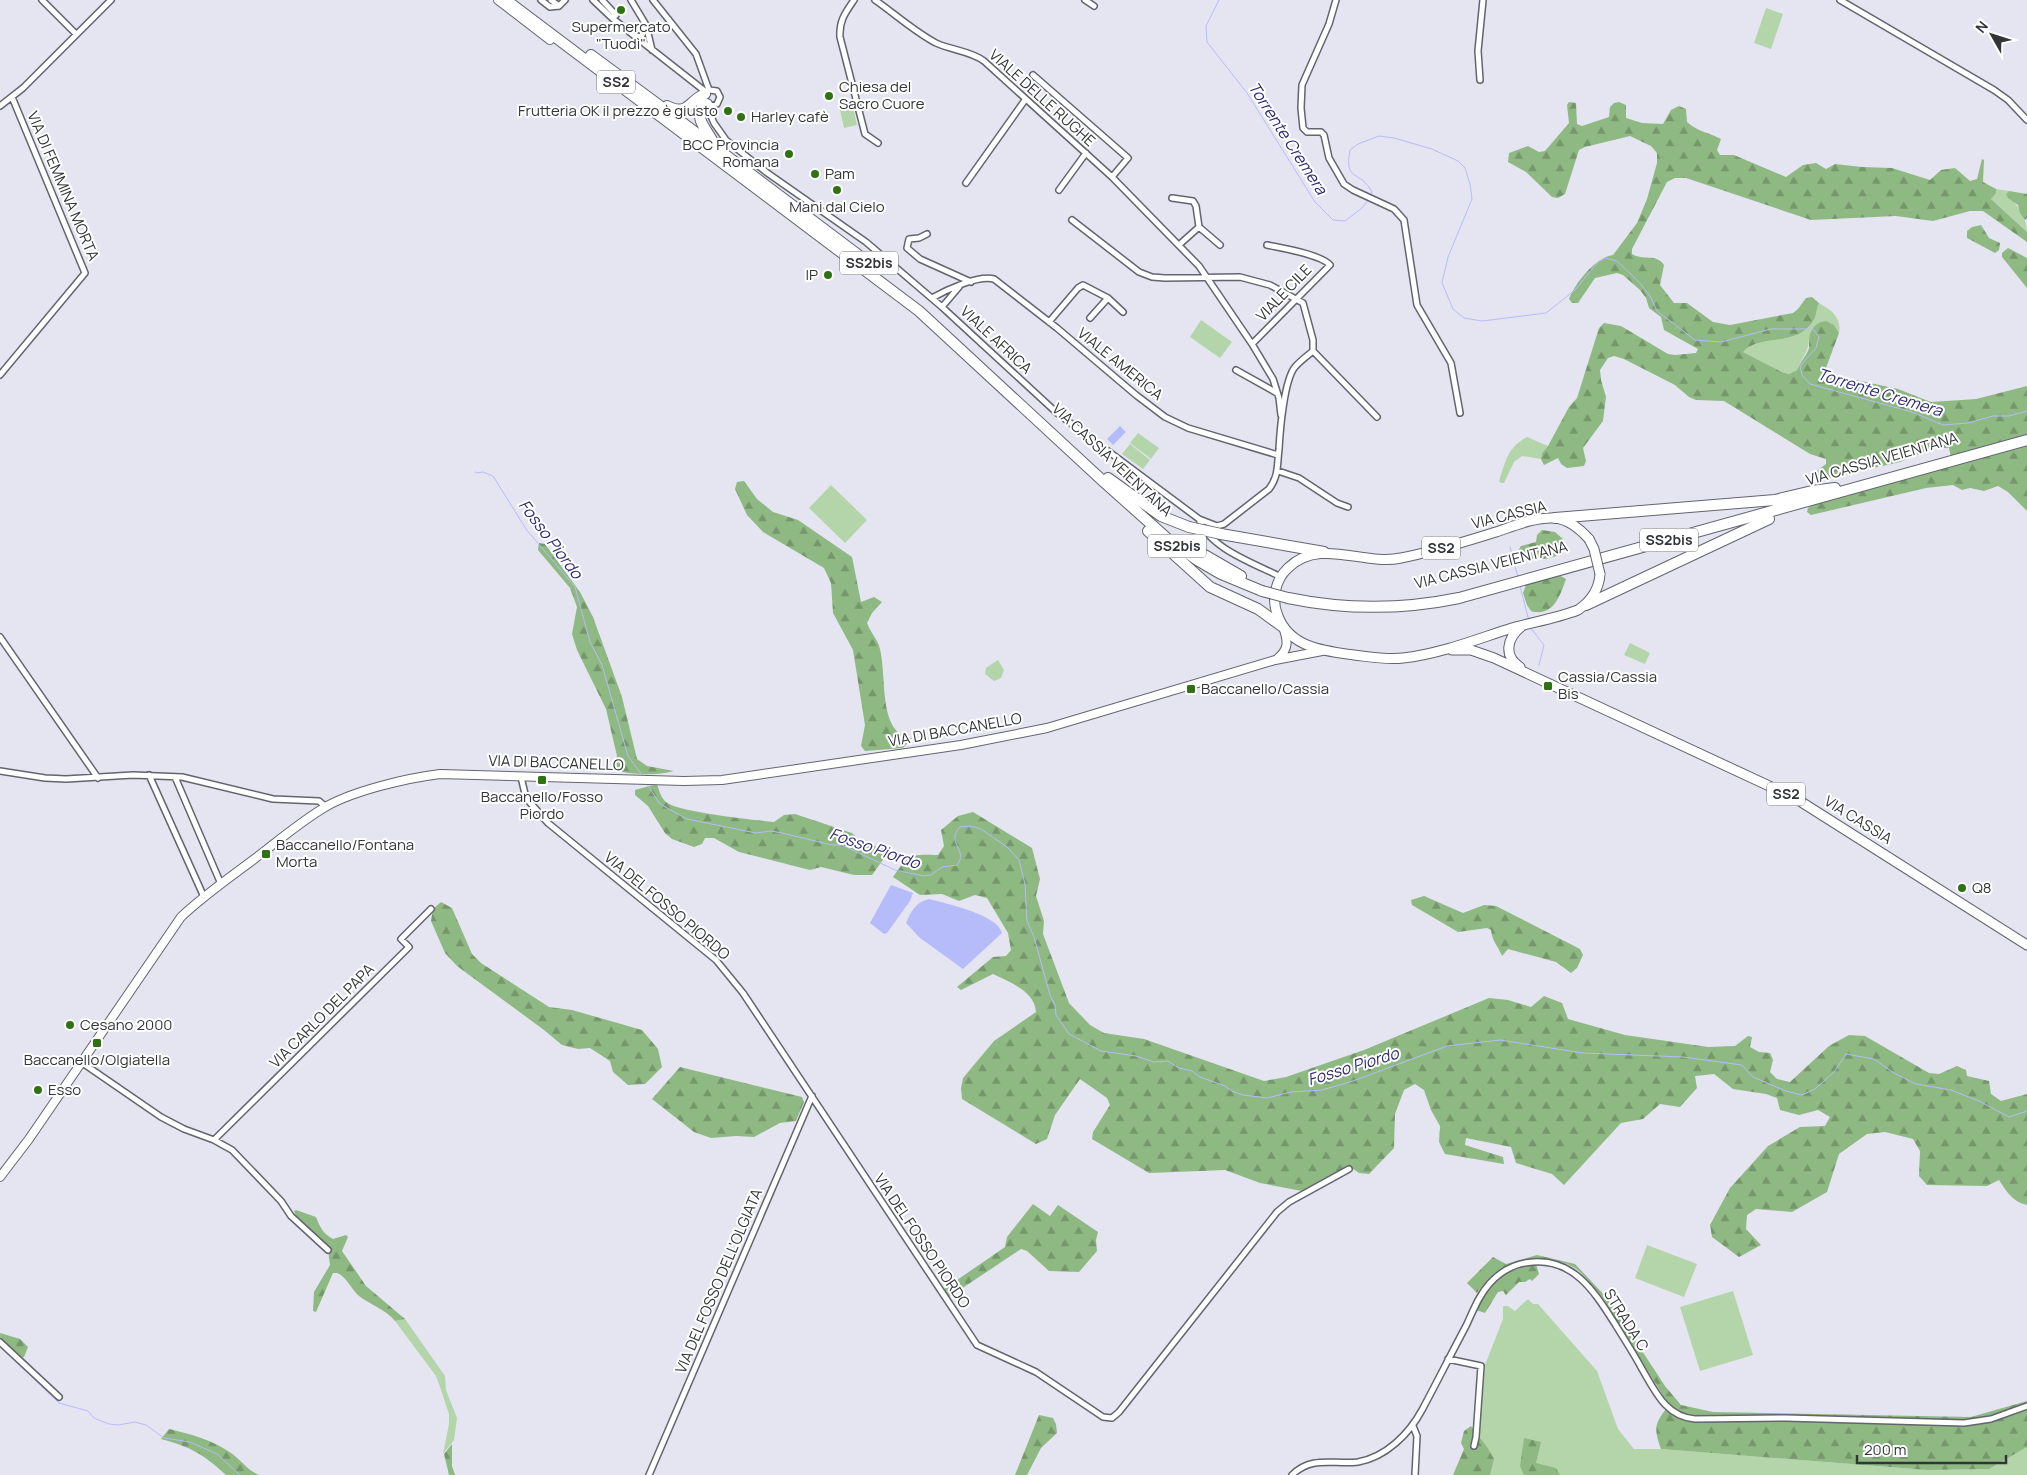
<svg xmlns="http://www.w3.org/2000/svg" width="2027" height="1475" viewBox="0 0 2027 1475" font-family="Manrope,sans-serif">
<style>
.grass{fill:#b4d5aa}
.forest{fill:url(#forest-firs)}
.water{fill:#b6bcfa}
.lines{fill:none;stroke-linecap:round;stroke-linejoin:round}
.stream{stroke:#b6bcfa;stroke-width:1}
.street-casing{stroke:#63646e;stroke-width:8}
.secondary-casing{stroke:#63646e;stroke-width:10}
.primary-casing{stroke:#63646e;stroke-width:11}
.highway-casing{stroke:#63646e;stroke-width:12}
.street{stroke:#fff;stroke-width:5}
.secondary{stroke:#fff;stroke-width:8}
.primary{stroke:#fff;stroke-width:9}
.highway{stroke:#fff;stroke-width:10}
.primary-bridge-casing{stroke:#63646e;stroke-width:11;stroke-linecap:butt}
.highway-bridge-casing{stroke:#63646e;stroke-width:12;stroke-linecap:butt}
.primary-bridge{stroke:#fff;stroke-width:9}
.highway-bridge{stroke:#fff;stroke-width:10}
.poi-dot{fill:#2e7211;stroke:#fff;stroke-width:2}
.labels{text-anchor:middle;stroke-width:4;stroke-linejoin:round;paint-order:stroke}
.shield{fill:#fff;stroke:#707174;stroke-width:1}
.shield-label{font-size:14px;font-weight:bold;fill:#333438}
.poi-label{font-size:15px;fill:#333438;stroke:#fff;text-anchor:start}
.street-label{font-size:15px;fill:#333438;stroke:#fff}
.water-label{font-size:16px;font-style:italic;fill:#2e2b72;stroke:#fff}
</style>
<defs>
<pattern id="forest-firs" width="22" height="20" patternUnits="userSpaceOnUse" patternTransform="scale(1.25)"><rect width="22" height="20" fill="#8fb982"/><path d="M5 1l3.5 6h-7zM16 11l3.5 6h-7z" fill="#75976b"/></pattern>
</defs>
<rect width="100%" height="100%" fill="#e4e5f1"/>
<path class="grass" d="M1766,8L1783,14L1771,49L1754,43Z
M852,103L857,125L844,128L839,106Z
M1996,189L2009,191L2006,194C2017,204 2027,217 2027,232L1990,198L1996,193Z
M1819,303C1831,310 1842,317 1839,333L1834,325L1809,339C1809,352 1801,358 1797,370L1789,374L1782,372L1743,352C1759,333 1797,348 1813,321C1817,316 1816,309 1819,303Z
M1201,320L1232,342L1220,358L1190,337Z
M1138,433L1159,448L1151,459L1130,443Z
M1527,437L1548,446L1542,453L1541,459L1522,456L1514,462L1504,483H1501L1499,481C1506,461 1507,448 1527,437Z
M1130,444L1150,460L1143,469L1122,454Z
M831,485L867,520L845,543L809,508Z
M1630,643L1650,653L1645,664L1624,655Z
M998,660L1004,670L1001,678L994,681L985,674L986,668Z
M1647,1245L1697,1264L1684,1297L1635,1278Z
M1733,1291L1753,1355L1700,1371L1680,1307Z
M1528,1299L1533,1304H1538L1597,1371L1618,1429L1634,1449H1661L1927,1470L1989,1469L2027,1447V1475H1475L1485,1365L1503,1319V1306H1508L1515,1311Z
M405,1319L445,1376L446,1390L457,1418L454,1440L443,1454L449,1424V1414L439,1384L436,1376L395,1321Z"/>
<path class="forest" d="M1569,102L1576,103L1577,124L1582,126L1609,117L1610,107L1614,103L1619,102L1626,105V118L1642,123L1663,124L1671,110L1679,106L1686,109L1687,122C1696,131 1710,133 1721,139L1717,150L1720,155H1734L1786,177L1803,165L1816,163L1826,169L1835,164L1862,167L1892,168L1930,180L1941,170L1955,168L1970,181L1977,179L1982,159L1984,160L1983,182L1996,189V193L1991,199L2027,232V242L1983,211H1970L1933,221L1896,216L1811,220L1686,178H1675L1667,182L1632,249V254C1643,261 1656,253 1664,265L1660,285L1674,303H1687L1713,322L1730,325L1793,313L1798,309L1806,298L1812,297L1819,303C1816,309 1817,316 1813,321C1797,348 1759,333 1743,352L1782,372L1789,374L1797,370C1800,362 1807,355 1809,348C1809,347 1809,341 1809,340C1810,329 1816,322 1826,321L1834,325L1839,333L1826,368L1833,375L1898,389L1931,402L1976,399L2027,386V511L2008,492L1998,486L1984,491L1970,488L1962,490L1953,485L1926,488L1811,515L1807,512L1808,508L1815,503L1949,466L1952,462L1949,448H1933L1900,462L1829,478L1817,477L1815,472L1826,464V459L1810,454L1724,401L1696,400L1689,397L1675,385L1624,359L1614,356L1608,358L1600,370L1601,380L1606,397L1603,421L1583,448L1586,461L1584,466L1567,468L1561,464L1558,458L1544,465L1541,459L1542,453L1548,446L1569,407L1577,398L1599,328L1604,323L1621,326L1668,354L1675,355L1696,353L1698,349L1664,330L1661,317L1649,308L1646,298L1640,290L1623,275L1617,273L1595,278L1578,303H1572L1569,299C1575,283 1596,257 1613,255L1637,223L1647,199L1657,163V153L1651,146L1630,136L1585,147L1579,150L1565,194L1558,198L1552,197L1526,172L1508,162L1509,153L1528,146L1539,152L1545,151L1569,123L1567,105Z
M2009,191L2027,194V218L2025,220L2020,213L2018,205L2008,198L2006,194Z
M1981,225L1989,238L2000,243L1999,250L1995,253L1967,238V231L1972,227Z
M2008,248L2027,258V288L2002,257V253Z
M744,481L757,499L773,512L798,520L852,557L861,602L874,597L882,602L872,613L867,623C870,631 875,637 878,643C889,669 875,734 912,738L903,748L865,751L861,746L865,725L853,650L833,613L831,583L824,568L763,532L747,515L735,489L737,482Z
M1542,530L1555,532L1563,539L1560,554C1548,561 1531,560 1518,555V551L1521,546L1536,542L1537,535Z
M539,543L545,544L580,592L593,617L622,697L637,759L647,766L674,771C655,776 630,775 611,769L617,756L606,709L577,650L572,634L577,607L570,588L538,550Z
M1559,575L1566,579C1561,593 1555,614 1536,612C1533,612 1531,612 1529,608C1526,605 1525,598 1523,593L1527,582Z
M657,784C659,790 661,798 666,802C677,812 754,820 774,822L784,815L795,814L852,833L863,843L890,850L872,875H854L821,867L810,870L739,852L714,838H705L702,844L694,847L672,839L665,833L648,806L635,795V790Z
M973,812L1032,848L1040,879L1036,896L1044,921L1043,934L1069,1003L1090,1025L1104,1033L1144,1039L1264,1081L1286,1077L1364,1050L1489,998L1508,1000L1531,1007L1544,996L1562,1003L1568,1019L1625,1035L1708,1047L1735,1046L1748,1036L1752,1037L1750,1047L1759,1052L1770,1053L1773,1060L1770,1072L1777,1079L1790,1082L1829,1046L1849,1035L1865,1036L1929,1073L1939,1074L1957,1066L1966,1070L1967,1076L1989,1081L1991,1094L2001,1101L2027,1094V1205C2013,1202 2006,1191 1999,1180L1987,1186L1927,1185L1919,1176L1920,1151L1913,1139L1885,1132L1867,1134L1839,1154L1827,1192L1792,1212L1756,1209L1747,1215L1746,1229L1761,1245L1739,1257L1712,1237L1710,1225L1730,1188L1768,1146L1800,1127L1825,1126L1830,1117L1818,1110L1799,1115L1780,1110L1777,1098L1766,1094L1733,1089L1714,1074L1695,1076L1697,1088L1680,1107L1660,1104L1643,1119L1621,1123L1564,1185L1552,1174L1516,1163L1511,1147L1466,1138L1465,1145L1503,1157L1504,1164L1445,1154L1439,1142L1440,1126L1431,1110L1424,1090L1415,1084L1404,1090L1395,1114L1394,1148L1369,1174L1359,1173L1349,1166L1302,1191L1260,1183L1225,1170L1149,1173L1092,1139L1093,1132L1110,1105L1107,1098L1080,1079L1055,1115L1047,1139L1036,1144L962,1099L961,1088L963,1078L994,1041L1036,1012C1035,991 1009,982 993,974L961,990L957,987L993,957L1006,956L1011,950L1008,933L987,898L975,895L959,901L942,894L920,895L893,877C909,854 910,854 938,855L944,846L941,830L958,816Z
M1424,896L1463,913L1484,905L1496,906L1580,949L1583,955L1577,968L1571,973L1556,962L1508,949L1502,956C1498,946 1492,941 1491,930L1487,928L1458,932L1412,905L1411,900Z
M441,902L452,908L472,954L481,963L549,1007L572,1010L642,1030L658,1049L662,1067L645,1084L628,1085L613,1072L610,1061L590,1048L578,1049L562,1045L544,1030L457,966L445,953L431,921L433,909Z
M680,1067L802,1097L804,1102L796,1121L780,1123L754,1137L736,1136L711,1138L694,1132L652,1099Z
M1033,1204L1050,1216L1058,1205L1098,1232L1096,1240L1097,1251L1079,1272L1049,1271L1027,1251L1021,1249L949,1297L944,1289L1005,1247L1007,1237Z
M296,1210L316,1217C320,1227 323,1234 333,1239L346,1235L348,1237L342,1251L366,1286L405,1319L395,1321C385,1309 371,1305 359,1296C351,1289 347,1277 337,1273H333L316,1312L313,1311L314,1292L330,1265L328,1250L299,1223L294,1211Z
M1537,1255L1575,1264L1608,1299L1665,1386L1681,1405L1713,1412L1971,1417L2027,1401V1447L1989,1469L1927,1470L1661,1449C1653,1427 1655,1423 1669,1405L1603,1300C1594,1288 1586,1276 1575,1268C1553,1254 1518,1257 1498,1271C1489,1277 1483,1285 1477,1293L1467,1283L1493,1257L1506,1264Z
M1536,1264L1539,1274L1532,1281L1530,1279L1525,1282H1519L1506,1295L1503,1291L1498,1292L1485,1313L1476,1310C1493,1278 1501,1272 1536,1264Z
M0,1333L20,1339L28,1347L24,1357L16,1358C5,1352 0,1345 0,1333Z
M1039,1415L1053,1418L1056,1424L1057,1433L1041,1448L1027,1475H1015Z
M1471,1426L1487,1447L1494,1459L1490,1475H1453L1464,1449L1461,1443L1464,1431Z
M169,1429C190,1434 213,1440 231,1453C242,1461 247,1470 259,1475H226C203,1454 191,1447 161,1439Z
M1524,1438L1541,1442L1536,1463L1556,1468L1560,1475H1524L1520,1466Z
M452,1444V1466L455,1475H449L444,1454Z"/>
<path class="water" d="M1120,426L1126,432L1113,445L1107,439Z
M891,885L913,893L910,901L887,933L884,934L870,923Z
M929,899C947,904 997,914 1002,933L963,969L920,938L906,923C911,911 916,902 929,899Z"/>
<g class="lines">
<path class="stream" d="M1219,0L1206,26L1207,42L1247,93L1315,202L1333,220L1345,221L1362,208L1369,199
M1371,195L1372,192C1360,169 1344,183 1350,150L1358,144L1379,136L1394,138L1432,149L1458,161L1465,168L1470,184L1472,199L1448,257L1442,283L1453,309L1464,318L1482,321L1546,313L1575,290L1598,262L1605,258L1617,261L1639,282L1650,296L1657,311L1695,340L1721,342L1771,329H1813L1819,337L1816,348L1800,366L1802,375L1810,384L1912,412L1943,425L1968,423L1993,416H2009L2027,411
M475,472L477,473L483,472L493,476L526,529L575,587L590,642L602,665L628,756L642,775
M1510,547L1518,577
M1520,586L1529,621
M1530,627L1544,645L1539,665
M647,784L660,804L687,819L756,833L771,831L782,833L832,845H842L895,870L924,876L931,875L942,867L957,865C969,850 945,843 960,827L970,826L981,829L1007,847L1019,860L1025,884L1027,921L1034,937L1050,995L1055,1005L1056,1015L1069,1034L1101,1051L1136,1056L1154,1062L1168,1061L1179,1068L1192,1071L1200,1077L1225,1086L1232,1091L1243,1095L1267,1098L1291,1092L1322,1090L1353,1081L1447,1046L1500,1040L1583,1053L1683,1057L1742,1065L1753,1077L1786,1091L1802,1095L1815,1089L1834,1072L1846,1054L1874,1059L1894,1073L1916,1084L1951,1090L1979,1101L2009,1117L2027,1111
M0,1346L59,1403L88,1411L94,1418L109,1424L118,1425L135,1422L146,1425L164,1438L190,1442L217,1454L240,1475"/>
<defs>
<path id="street" d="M42,0L76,34
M541,0L550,7L559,6L565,0
M551,0L559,6
M593,0L612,18L636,37L642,35L646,25L631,0
M602,0L616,15L612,18
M653,0L696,54L709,90
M854,0C845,13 839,21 840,37L865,134L878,143
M875,0C895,14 915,32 936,43C951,50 971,51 984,61L1112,177L1199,266L1252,344L1273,379L1279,398L1281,415
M1085,0L1094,6
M1336,0L1329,24L1302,85L1301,108L1303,128L1307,132H1321L1324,135L1329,158L1344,184L1353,190L1394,209L1404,220L1417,305L1451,363L1460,413
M1840,0L1994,90L2008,100L2027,120
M646,25L652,50
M636,37L706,92
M1033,75L1128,158L1112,177
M1480,80L1478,51L1483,0
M709,90L717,91L720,97L717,104L711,106
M0,106L23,88L111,0
M711,106L710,114L714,123L726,140L766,172L866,242L942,307L1057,413L1199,519C1208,548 1256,564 1281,577
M966,183L1025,100
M1059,190L1086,153
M1172,198L1193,201L1196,206L1199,227L1220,245
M1072,220L1139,272L1152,277L1165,278L1240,277L1270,285L1303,303L1313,340V351C1307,356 1300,361 1295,367C1284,380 1280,431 1279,449C1277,464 1279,476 1269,489L1224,524L1217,526L1199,519
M927,234L919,238L909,239L907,248L920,259L971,282
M1180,244L1199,227
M932,298C946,290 978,275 994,279L1057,328L1136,395L1165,417L1188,428L1278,455
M942,307L959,287
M1090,318L1108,298
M1049,322L1078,288L1083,285L1108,298L1123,312
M1252,344L1330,265C1320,254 1281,248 1267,245
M1313,351L1377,417
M1236,370L1277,393
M0,375L85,273L12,97
M1278,471L1299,478L1337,503L1348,507
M0,637L98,778
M0,771L45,778L66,779L133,775L182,777L273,799L319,801L326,807
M149,775L204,897
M175,777L221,884
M521,777L526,798L548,823L716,960L743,993L977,1345L1036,1372L1103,1417L1112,1418L1119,1412L1277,1212L1289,1202L1349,1169
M81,1062L161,1117L184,1129L214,1140L232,1150L281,1201L291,1216L328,1250
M214,1140L409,947L401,939L431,909
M0,1342L59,1397
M1448,1359L1481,1366L1476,1437L1474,1446
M1413,1426L1417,1436L1415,1475
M649,1475L812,1096
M1292,1475C1312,1455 1334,1465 1358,1462C1386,1457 1409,1434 1422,1410C1437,1382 1451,1354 1466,1326C1473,1311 1479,1295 1490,1283C1501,1271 1516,1263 1533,1262C1575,1259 1595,1293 1615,1324C1624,1339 1634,1354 1642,1369C1655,1391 1666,1417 1695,1419L1786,1418L1964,1423L1991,1419L2027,1406"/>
<path id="secondary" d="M498,0L550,40
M1278,658C1289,649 1288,641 1283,627
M0,1177L29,1139L181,917C203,896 229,878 253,860C277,842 301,821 327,806C356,790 408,778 440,774L684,781L722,780L961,745L1047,728L1275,660L1322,651"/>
<path id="primary" d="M1589,539C1580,529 1568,519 1554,518C1535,517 1514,526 1496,532C1464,542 1433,552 1401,558C1363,566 1320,537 1288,568C1275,580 1271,600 1278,616C1290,648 1325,651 1354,655C1371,657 1387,660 1403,658C1440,654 1477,639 1512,628C1534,622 1557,618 1578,610C1591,601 1599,590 1600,574
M1452,650H1471L1494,658L1795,798L2027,945
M1520,667C1503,656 1507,638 1521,627"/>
<path id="highway" d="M506,0L919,311L1104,482L1170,541L1197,560L1221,574L1262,591
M591,55L675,117L865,260
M707,104L702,106C695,121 707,129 713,142
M667,106C688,117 689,100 705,94
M1108,478L1161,516L1189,527
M1555,518L1775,500L1812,491L1835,488
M1148,531L1210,587L1258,609L1283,627
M1221,534L1324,552
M1189,546L1241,576
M1288,598C1346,610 1401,610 1459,598L2027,440
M1586,605L1769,519"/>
</defs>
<use href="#street" class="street-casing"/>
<use href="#secondary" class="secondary-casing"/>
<use href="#primary" class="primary-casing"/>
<use href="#highway" class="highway-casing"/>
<use href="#street" class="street"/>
<use href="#secondary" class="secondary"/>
<use href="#primary" class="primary"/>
<use href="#highway" class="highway"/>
<defs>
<path id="primary-bridge" d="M1589,539L1594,549L1600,574"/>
<path id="highway-bridge" d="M1189,527L1221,534
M1262,591L1288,598"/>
</defs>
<use href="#primary-bridge" class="primary-bridge-casing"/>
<use href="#highway-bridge" class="highway-bridge-casing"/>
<use href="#primary-bridge" class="primary-bridge"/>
<use href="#highway-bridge" class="highway-bridge"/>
</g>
<g class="poi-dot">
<circle cx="621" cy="10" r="5"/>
<circle cx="829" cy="96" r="5"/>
<circle cx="728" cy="111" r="5"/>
<circle cx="741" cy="117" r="5"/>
<circle cx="789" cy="154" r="5"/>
<circle cx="815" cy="174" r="5"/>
<circle cx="837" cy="190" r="5"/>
<circle cx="828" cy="275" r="5"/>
<rect x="1543" y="681" width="10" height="10" rx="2.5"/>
<rect x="1186" y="684" width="10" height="10" rx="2.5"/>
<rect x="537" y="775" width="10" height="10" rx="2.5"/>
<rect x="261" y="849" width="10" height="10" rx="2.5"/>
<circle cx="1962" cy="888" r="5"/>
<circle cx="70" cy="1025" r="5"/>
<rect x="92" y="1038" width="10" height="10" rx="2.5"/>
<circle cx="38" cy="1090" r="5"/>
</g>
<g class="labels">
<g class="shield">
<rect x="597" y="70.5" width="38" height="23" rx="4"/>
<rect x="840" y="251.5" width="58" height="23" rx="4"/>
<rect x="1640" y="528.5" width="58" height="23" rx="4"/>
<rect x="1148" y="534.5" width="58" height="23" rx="4"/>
<rect x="1422" y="536.5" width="38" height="23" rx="4"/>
<rect x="1767" y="782.5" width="38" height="23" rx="4"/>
</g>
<g class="shield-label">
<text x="616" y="87">SS2</text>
<text x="869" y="268">SS2bis</text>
<text x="1669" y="545">SS2bis</text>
<text x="1177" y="551">SS2bis</text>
<text x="1441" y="553">SS2</text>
<text x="1786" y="799">SS2</text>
</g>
<g class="poi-label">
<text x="621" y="32" text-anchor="middle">Supermercato<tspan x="621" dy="17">"Tuodì"</tspan></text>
<text x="839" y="92">Chiesa del<tspan x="839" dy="17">Sacro Cuore</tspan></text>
<text x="718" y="116" text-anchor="end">Frutteria OK il prezzo è giusto</text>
<text x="751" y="122">Harley cafè</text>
<text x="779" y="150" text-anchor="end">BCC Provincia<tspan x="779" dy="17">Romana</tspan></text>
<text x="825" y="179">Pam</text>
<text x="837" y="212" text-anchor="middle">Mani dal Cielo</text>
<text x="818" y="280" text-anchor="end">IP</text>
<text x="1558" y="682">Cassia/Cassia<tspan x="1558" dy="17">Bis</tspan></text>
<text x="1201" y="694">Baccanello/Cassia</text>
<text x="542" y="802" text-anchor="middle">Baccanello/Fosso<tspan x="542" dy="17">Piordo</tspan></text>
<text x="276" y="850">Baccanello/Fontana<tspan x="276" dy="17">Morta</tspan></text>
<text x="1972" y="893">Q8</text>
<text x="80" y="1030">Cesano 2000</text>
<text x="97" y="1065" text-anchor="middle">Baccanello/Olgiatella</text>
<text x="48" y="1095">Esso</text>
</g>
<g class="street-label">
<text transform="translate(1042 98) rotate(42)" y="5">VIALE DELLE RUGHE</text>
<text transform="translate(63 186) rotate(67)" y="5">VIA DI FEMMINA MORTA</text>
<text transform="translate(1284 293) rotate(-46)" y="5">VIALE CILE</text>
<text transform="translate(996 340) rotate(43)" y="5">VIALE AFRICA</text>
<text transform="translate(1120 364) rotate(39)" y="5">VIALE AMERICA</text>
<text transform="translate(1882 459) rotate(-16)" y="5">VIA CASSIA VEIENTANA</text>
<text transform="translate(1112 460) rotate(43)" y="5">VIA CASSIA VEIENTANA</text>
<text transform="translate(1509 515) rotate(-14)" y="5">VIA CASSIA</text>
<text transform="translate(1491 565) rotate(-14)" y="5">VIA CASSIA VEIENTANA</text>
<text transform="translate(955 730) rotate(-10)" y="5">VIA DI BACCANELLO</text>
<text transform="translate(556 763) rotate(2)" y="5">VIA DI BACCANELLO</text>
<text transform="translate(1858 820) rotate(32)" y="5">VIA CASSIA</text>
<text transform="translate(667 906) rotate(40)" y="5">VIA DEL FOSSO PIORDO</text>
<text transform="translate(322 1016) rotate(-45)" y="5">VIA CARLO DEL PAPA</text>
<text transform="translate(922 1241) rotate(56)" y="5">VIA DEL FOSSO PIORDO</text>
<text transform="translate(719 1281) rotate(-67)" y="5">VIA DEL FOSSO DELL'OLGIATA</text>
<text transform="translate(1626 1320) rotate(58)" y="5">STRADA C</text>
</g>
<g class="water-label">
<text transform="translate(1288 138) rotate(57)" y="6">Torrente Cremera</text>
<text transform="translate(1880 392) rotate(17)" y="6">Torrente Cremera</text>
<text transform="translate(551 539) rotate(53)" y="6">Fosso Piordo</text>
<text transform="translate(875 848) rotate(19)" y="6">Fosso Piordo</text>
<text transform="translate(1353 1066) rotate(-17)" y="6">Fosso Piordo</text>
</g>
</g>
<g transform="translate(1992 35) rotate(309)" stroke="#ffffff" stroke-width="4" paint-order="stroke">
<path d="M0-4L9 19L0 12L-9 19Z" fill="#333438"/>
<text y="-8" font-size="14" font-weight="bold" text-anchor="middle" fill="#333438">N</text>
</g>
<path d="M1857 1455v8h149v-8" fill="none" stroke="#333438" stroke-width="2.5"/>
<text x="1864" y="1455" font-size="15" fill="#333438" stroke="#ffffff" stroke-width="4" paint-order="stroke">200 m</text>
</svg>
